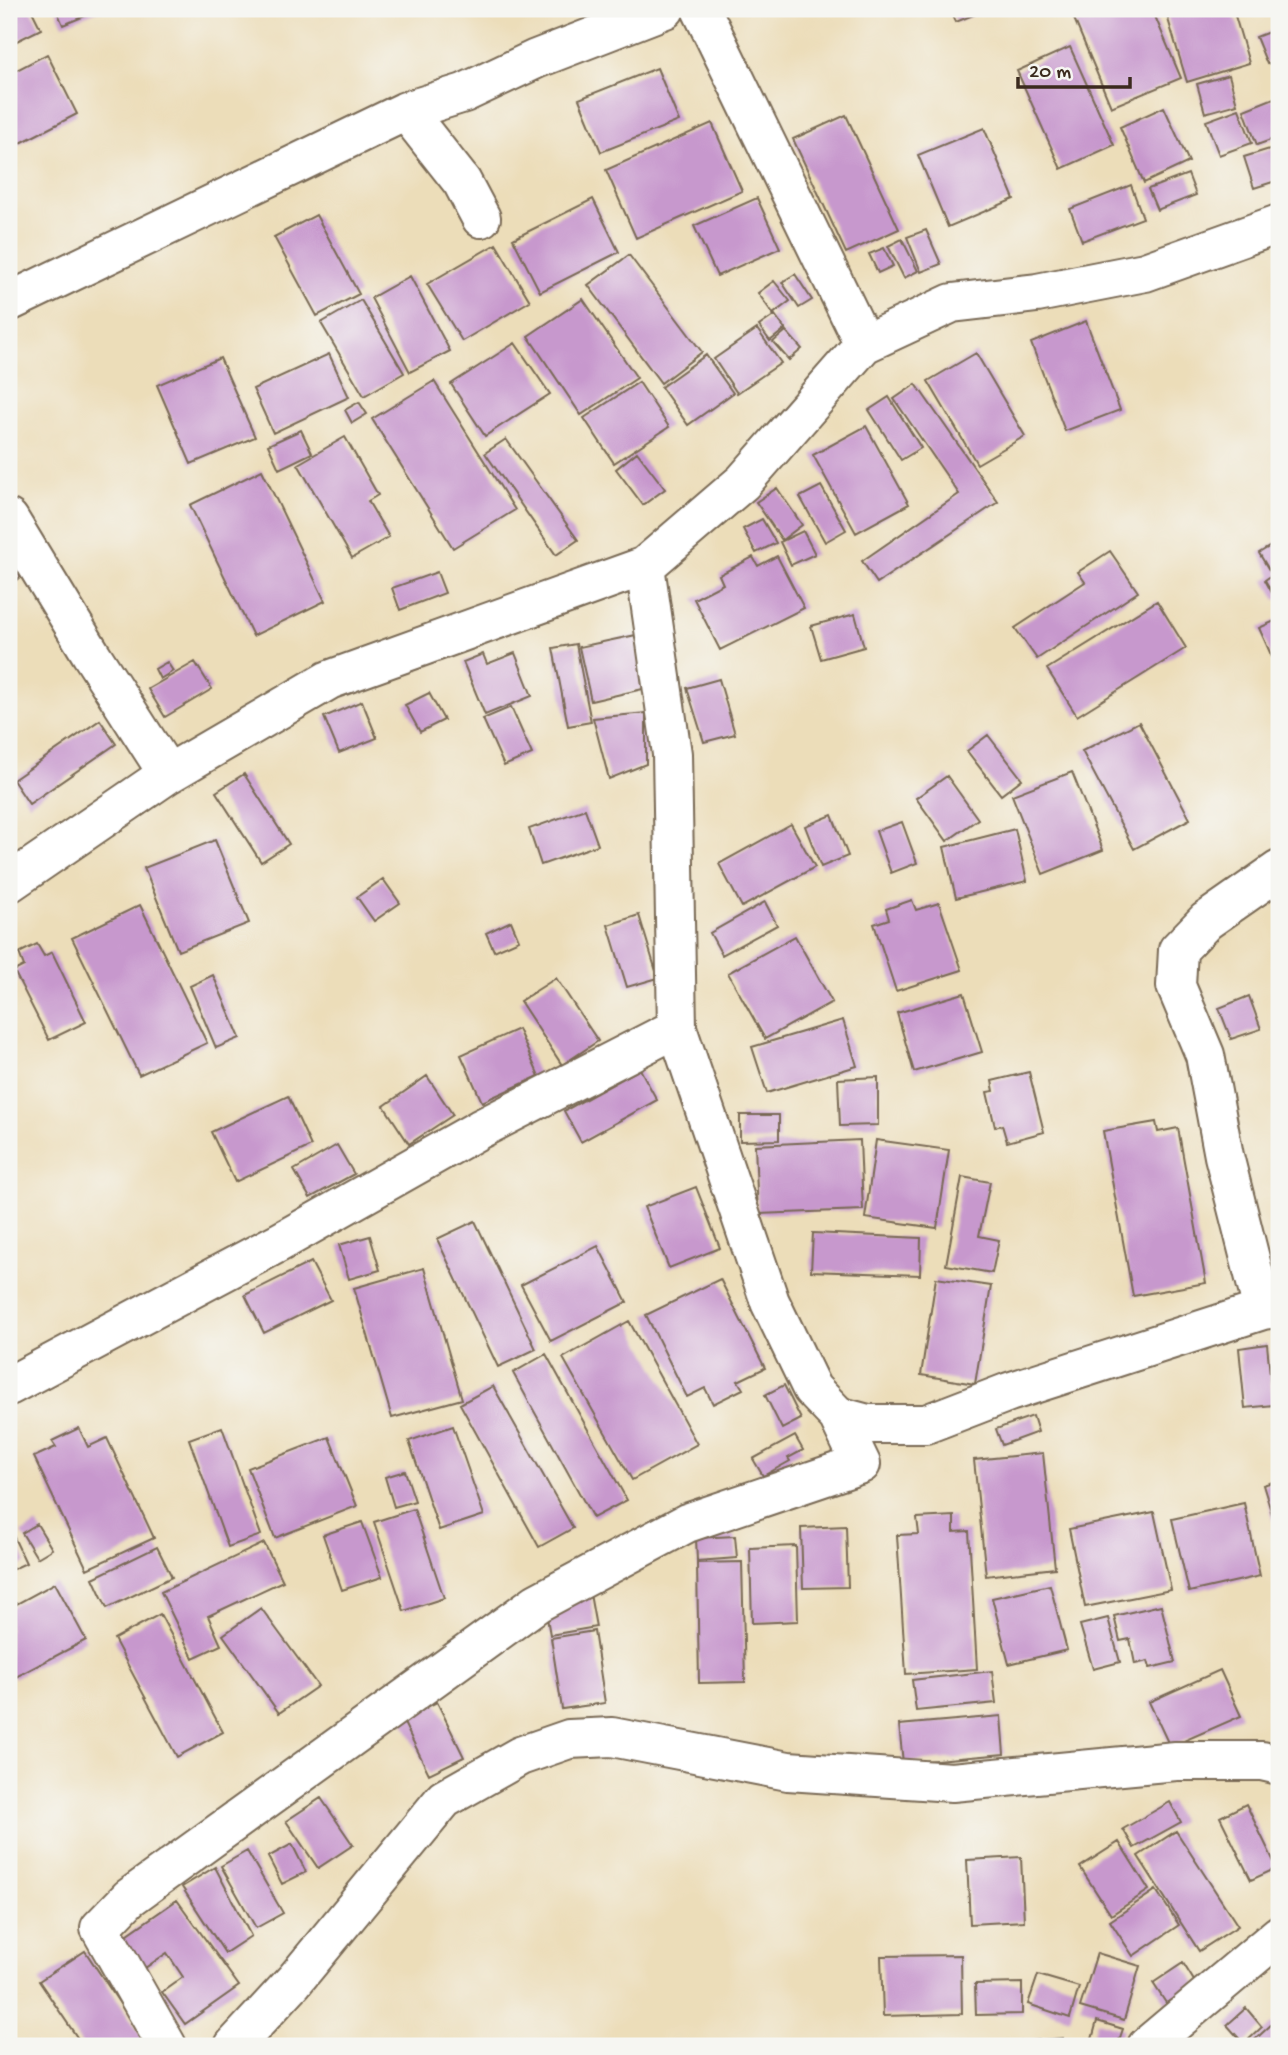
<svg xmlns="http://www.w3.org/2000/svg" width="1288" height="2055" viewBox="0 0 1288 2055" font-family="'Gochi Hand',sans-serif">
<style>
.building{fill:#c798cd}
.lines{fill:none;stroke-linecap:round;stroke-linejoin:round}
.minor-casing{stroke:#796954;stroke-width:42}
.minor{stroke:#fff;stroke-width:38}
</style>
<rect width="100%" height="100%" fill="#f6f6f2"/>
<filter id="ink" filterUnits="userSpaceOnUse"><feTurbulence type="fractalNoise" baseFrequency=".0143" numOctaves="2"/><feDisplacementMap in="SourceGraphic" scale="14" xChannelSelector="R" yChannelSelector="G"/><feConvolveMatrix kernelMatrix="1 2 1 2 8 2 1 2 1" color-interpolation-filters="sRGB"/></filter>
<filter id="wash" filterUnits="userSpaceOnUse"><feTurbulence type="fractalNoise" baseFrequency=".00686" numOctaves="4" result="noise"/><feDisplacementMap in="SourceGraphic" scale="28" xChannelSelector="R" yChannelSelector="G"/><feGaussianBlur stdDeviation="1.57" result="paint"/><feColorMatrix in="noise" values="0 0 0 0 0 0 0 0 0 0 0 0 0 0 0 0 0 1.4 0 .05"/><feComposite in="paint" operator="in"/></filter>
<g filter="url(#wash)">
<rect width="100%" height="100%" fill="#ecddb9"/>
<g id="blocks">
<path class="building" d="M9,9H31L41,29L9,45Z
M56,9H102L63,25Z
M950,9H988L956,22Z
M1070,9H1152L1181,78L1111,107Z
M1165,9H1233L1249,63L1187,82Z
M1279,28V60L1267,64L1256,37Z
M1070,47L1114,145L1061,169L1017,71Z
M47,54L77,114L9,149V74Z
M657,68L679,121L601,152L579,99Z
M1229,75L1237,104L1205,113L1197,84Z
M1279,96V137L1257,145L1244,110Z
M1164,107L1189,162L1144,183L1120,127Z
M1239,109L1252,143L1219,155L1206,121Z
M846,115L899,229L846,253L793,139Z
M712,123L742,191L636,238L606,170Z
M984,128L1014,199L948,227L918,155Z
M1279,146V180L1254,188L1244,157Z
M1188,174L1196,195L1157,210L1148,189Z
M1131,185L1143,218L1082,241L1070,209Z
M757,198L780,248L717,276L694,226Z
M593,199L619,252L540,292L513,239Z
M316,215L359,294L317,316L274,237Z
M926,230L941,264L921,272L907,237Z
M902,239L918,271L904,278L888,246Z
M496,244L530,301L462,341L427,284Z
M884,248L893,266L878,273L869,254Z
M629,255L702,352L661,383L588,285Z
M795,274L812,300L799,308L782,282Z
M410,276L450,351L410,372L371,298Z
M774,281L790,301L773,314L758,293Z
M583,299L637,378L581,415L528,336Z
M361,300L404,373L364,396L321,323Z
M775,315L785,329L770,341L759,326Z
M1086,321L1120,410L1065,431L1031,343Z
M757,329L781,363L737,393L714,359Z
M786,331L802,349L789,360L773,342Z
M515,343L550,394L485,436L451,384Z
M976,353L1025,436L977,464L928,381Z
M329,354L349,397L273,433L253,389Z
M706,355L733,393L688,425L661,387Z
M220,358L255,437L191,464L157,385Z
M434,381L515,510L453,548L372,419Z
M639,382L669,427L614,463L584,418Z
M916,384L998,502L877,583L862,561L959,494L894,399Z
M889,397L921,448L901,460L869,410Z
M359,402L367,414L352,423L345,410Z
M866,426L909,504L856,533L813,455Z
M301,430L312,453L279,469L268,445Z
M345,437L378,495L368,501L389,537L352,558L298,464Z
M506,439L578,540L556,555L485,453Z
M637,452L665,489L643,505L616,469Z
M262,470L325,601L253,636L190,505Z
M821,486L846,530L825,542L800,497Z
M777,488L802,525L782,540L756,502Z
M762,519L776,543L756,553L743,529Z
M803,531L815,554L791,565L780,542Z
M1279,541V598L1276,600L1265,580L1272,575L1259,553Z
M1110,551L1138,592L1037,659L1015,628L1085,582L1078,572Z
M14,556L26,572L9,586V560Z
M777,556L804,608L720,650L694,599L723,584L719,575L753,557L758,566Z
M437,572L445,593L400,610L392,588Z
M1157,601L1186,648L1077,716L1047,669Z
M855,614L864,647L821,659L811,626Z
M1279,619V665L1276,666L1259,628Z
M636,635L647,688L591,701L579,647Z
M576,644L591,722L568,726L553,648Z
M515,653L532,696L485,715L463,662L483,654L487,664Z
M167,662L173,671L160,679L155,669Z
M195,662L212,689L165,717L148,689Z
M719,679L735,734L704,742L687,688Z
M429,693L444,720L420,732L405,705Z
M362,701L377,738L339,753L324,717Z
M511,707L532,754L504,766L483,719Z
M646,713V764L609,779L593,718Z
M100,720L116,744L29,804L13,780Z
M1139,722L1190,819L1134,849L1082,751Z
M988,735L1022,779L1001,795L967,751Z
M1072,772L1103,850L1043,874L1012,795Z
M244,774L289,844L261,862L216,792Z
M947,776L978,819L947,841L916,798Z
M585,809L598,845L541,865L529,829Z
M832,815L848,856L821,867L805,826Z
M902,822L917,863L891,873L876,831Z
M791,824L815,867L742,907L719,864Z
M1015,829L1027,881L956,898L944,847Z
M215,840L249,923L178,951L144,868Z
M383,879L400,903L374,921L357,897Z
M912,900L916,910L939,903L962,970L896,991L874,924L889,919L886,909Z
M765,902L777,925L722,955L710,933Z
M140,905L207,1043L139,1075L72,938Z
M639,915L658,978L627,987L608,925Z
M511,921L519,940L494,951L486,933Z
M795,936L832,1002L765,1039L728,973Z
M37,944L44,956L52,952L86,1022L49,1040L14,971L24,966L19,953Z
M213,975L240,1038L216,1048L190,986Z
M556,978L598,1041L562,1065L520,1001Z
M964,993L982,1052L914,1072L897,1013Z
M1249,996L1261,1029L1231,1039L1219,1008Z
M843,1020L857,1066L767,1093L752,1047Z
M518,1029L539,1076L482,1102L461,1055Z
M640,1069L657,1100L581,1142L564,1111Z
M1029,1072L1044,1132L1007,1142L1002,1125L995,1127L987,1092L994,1091L992,1081Z
M427,1076L453,1115L409,1144L384,1106Z
M878,1077V1125L840,1126L838,1079Z
M288,1096L311,1146L235,1182L211,1132Z
M740,1115H779V1140L740,1141Z
M1156,1122L1158,1132L1178,1128L1206,1283L1133,1296L1103,1131Z
M860,1140L863,1210L758,1214L755,1145Z
M876,1140L949,1150L937,1228L865,1218Z
M337,1145L354,1174L310,1198L294,1170Z
M962,1177L990,1182L979,1236L999,1240L992,1273L946,1265Z
M696,1187L720,1248L669,1268L644,1207Z
M475,1221L536,1349L498,1367L437,1239Z
M813,1233L921,1238L920,1275L811,1271Z
M370,1236L380,1270L349,1279L339,1245Z
M598,1246L627,1302L551,1341L521,1285Z
M311,1262L331,1300L264,1333L245,1295Z
M424,1268L462,1399L392,1418L354,1288Z
M936,1278L991,1286L975,1384L921,1375Z
M720,1279L765,1368L738,1381L743,1389L713,1404L705,1388L687,1397L646,1315Z
M629,1321L697,1444L632,1480L563,1358Z
M1267,1344L1273,1405L1245,1408L1239,1348Z
M546,1354L627,1500L593,1518L513,1373Z
M784,1385L801,1419L782,1429L765,1395Z
M493,1386L573,1528L539,1547L460,1404Z
M1033,1416L1038,1432L1002,1445L996,1429Z
M453,1426L484,1515L439,1530L409,1441Z
M222,1427L261,1535L228,1547L189,1439Z
M79,1428L88,1447L107,1438L154,1538L87,1569L34,1457L56,1447L52,1441Z
M795,1436L803,1450L788,1458L790,1461L763,1476L753,1459Z
M329,1437L357,1506L275,1538L248,1468Z
M1043,1453L1055,1568L986,1576L974,1460Z
M405,1471L415,1501L394,1507L385,1477Z
M1279,1480V1537L1263,1485Z
M1244,1503L1260,1576L1189,1592L1172,1519Z
M414,1509L444,1598L404,1611L374,1522Z
M1154,1512L1171,1590L1085,1607L1069,1529Z
M954,1516V1532L969,1531L977,1669L906,1674L897,1535L919,1534L917,1518Z
M362,1522L382,1577L342,1590L323,1535Z
M37,1524L52,1549L37,1558L22,1533Z
M846,1526L848,1587L803,1588L801,1528Z
M9,1527L26,1563L9,1571Z
M735,1536L737,1558L697,1561L696,1538Z
M264,1543L283,1581L208,1616L221,1645L193,1658L161,1592Z
M796,1546L798,1621L752,1623L750,1548Z
M157,1547L172,1577L107,1608L93,1578Z
M742,1562L745,1682L699,1683L697,1563Z
M55,1583L86,1640L14,1678L9,1669V1608Z
M1050,1585L1067,1650L1009,1664L992,1598Z
M590,1594L596,1627L550,1635L545,1606Z
M1161,1605L1175,1662L1150,1668L1148,1661L1135,1664L1130,1639L1120,1641L1114,1616Z
M261,1608L318,1686L279,1713L223,1635Z
M160,1614L223,1732L177,1757L114,1639Z
M1108,1618L1120,1662L1093,1669L1080,1625Z
M594,1631L605,1703L562,1709L551,1638Z
M1220,1670L1241,1716L1170,1747L1149,1702Z
M992,1671L996,1703L916,1711L912,1680Z
M437,1702L464,1757L429,1774L402,1719Z
M1001,1716L1004,1754L903,1763L899,1725Z
M321,1798L353,1845L318,1868L286,1821Z
M1170,1802L1181,1822L1134,1848L1123,1829Z
M1246,1804L1277,1868L1251,1880L1220,1817Z
M1176,1831L1238,1926L1199,1951L1138,1856Z
M1119,1842L1149,1890L1111,1915L1080,1867Z
M292,1844L306,1872L282,1884L268,1857Z
M247,1851L283,1913L256,1928L221,1866Z
M1021,1857L1024,1921L970,1924L967,1860Z
M215,1867L251,1936L225,1953L182,1887Z
M1156,1890L1179,1925L1133,1956L1110,1921Z
M177,1900L239,1986L185,2024L162,1992L183,1977L167,1953L142,1970L121,1939Z
M85,1951L146,2043L141,2046H83L39,1981Z
M1097,1953L1140,1966L1124,2020L1080,2007Z
M961,1955L962,2014L883,2016L881,1956Z
M1183,1963L1196,1984L1166,2003L1153,1983Z
M1038,1975L1079,1987L1070,2018L1028,2004Z
M1022,1983V2014L976,2015L975,1984Z
M1246,2008L1262,2027L1244,2044L1227,2025Z
M1097,2021L1123,2029L1117,2046H1101L1091,2043Z
M1272,2024L1279,2031V2046H1248Z
M1063,2038L1064,2046H1022L1021,2042Z"/>
</g>
</g>
<g filter="url(#ink)">
<use href="#blocks" fill-opacity="0" stroke="#796954" stroke-width="2"/>
<g class="lines">
<defs>
<path id="minor" d="M701,9L864,344
M481,218L462,182L406,111L464,93L536,59L665,9
M9,302L406,111
M9,519L91,654L168,774
M645,566L672,754L677,1028L770,1302L812,1389L838,1416L868,1424H926L1009,1392L1263,1310L1279,1308
M9,883L168,774L329,680L645,566L743,482L864,344L952,303L1037,293L1145,272L1279,224
M1263,1310L1224,1156L1205,1055L1176,986L1178,950L1206,921L1279,870
M9,1386L280,1242L480,1129L677,1028
M167,2046L100,1928L129,1898L537,1603L687,1523L861,1464L838,1416
M234,2046L294,1981L444,1799L520,1756L569,1739L612,1737L788,1771L952,1782L1176,1761H1262L1279,1765
M1147,2046L1279,1935"/>
</defs>
<use href="#minor" class="minor-casing"/>
<use href="#minor" class="minor"/>
</g>
</g>
<rect width="1288" height="2055" fill="none" stroke="#f6f6f2" stroke-width="35"/>
<path d="M1018 77v10h112v-10" fill="none" stroke="#3b2a1e" stroke-width="3.5"/>
<text x="1029" y="77" font-size="21" fill="#3b2a1e" stroke="#f6f6f2" stroke-width="5" paint-order="stroke">20 m</text>
</svg>
